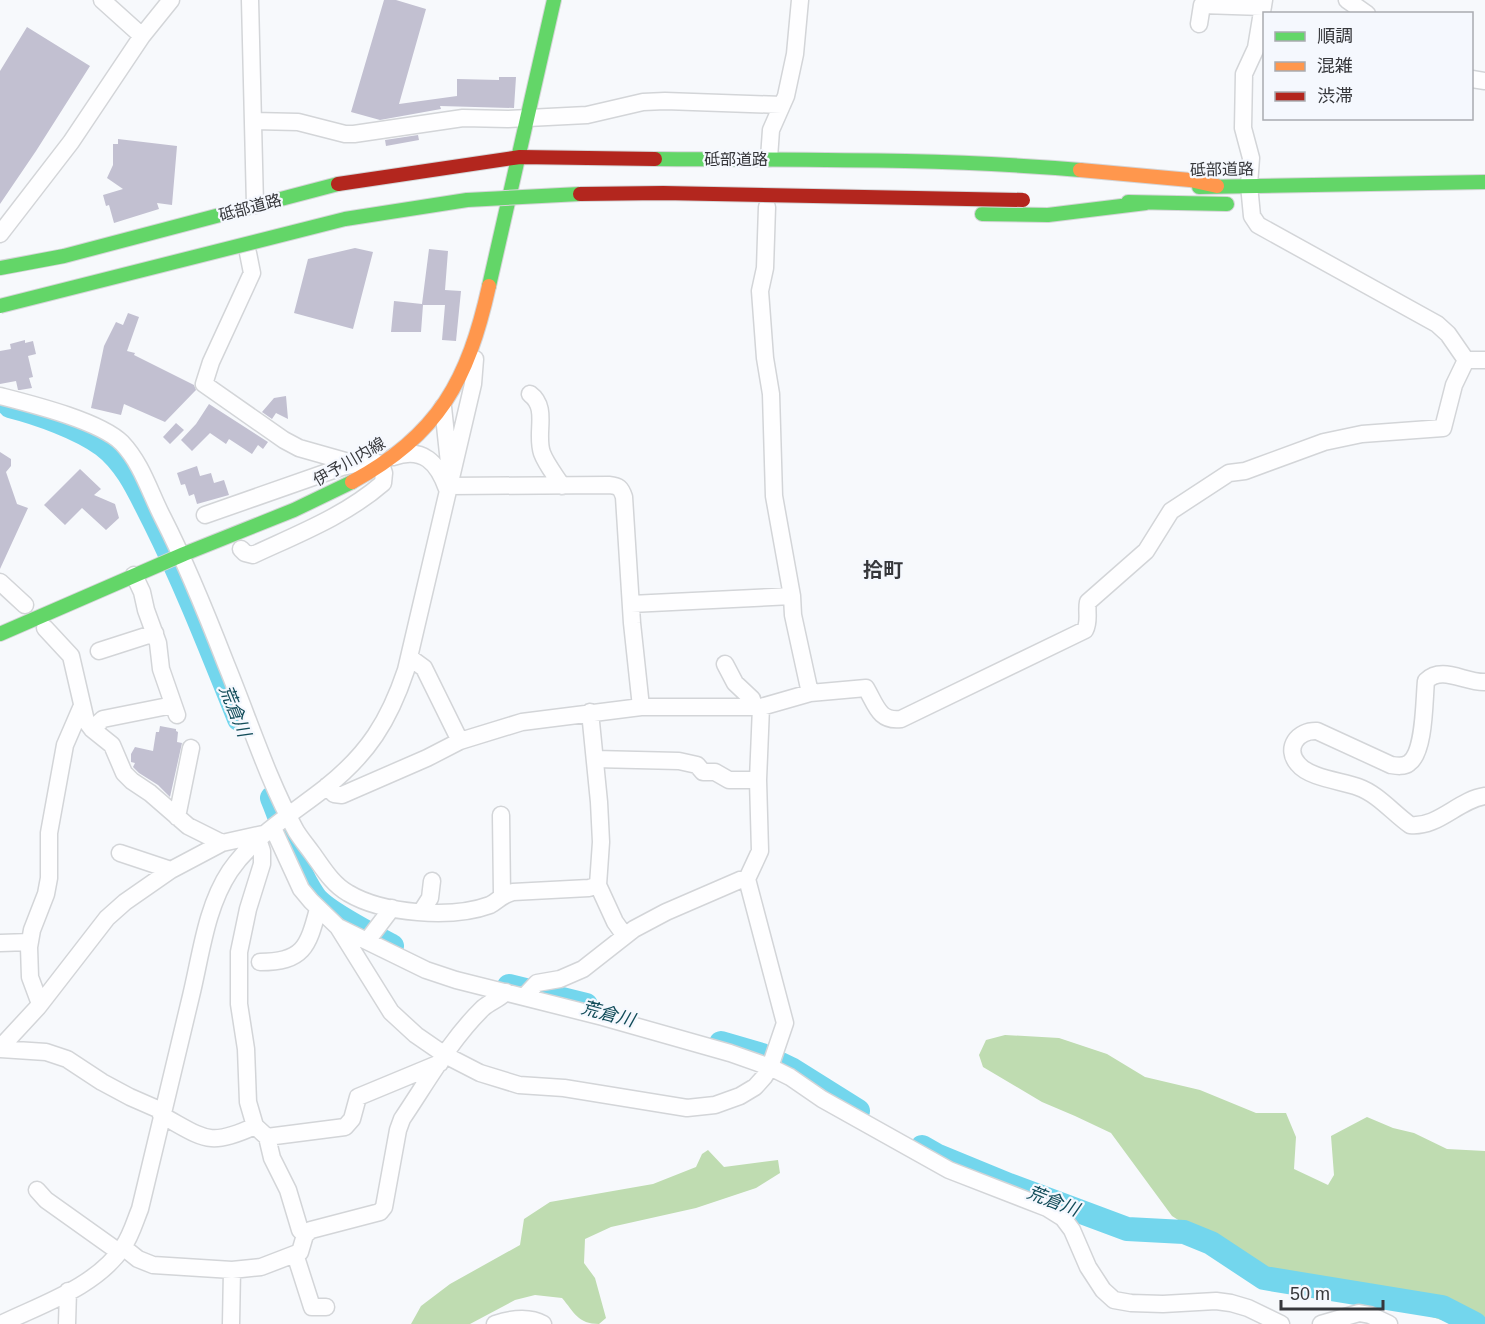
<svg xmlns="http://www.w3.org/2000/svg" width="1485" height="1324" viewBox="0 0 1485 1324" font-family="Arial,'Noto Sans JP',sans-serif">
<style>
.forest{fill:#bfdcb1}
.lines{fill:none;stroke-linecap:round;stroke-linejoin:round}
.river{stroke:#73d6ed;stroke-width:24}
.building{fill:#c2c0d1}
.street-casing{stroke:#d3d5d8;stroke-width:19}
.fast-casing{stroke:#d4d5d7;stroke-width:16}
.slow-casing{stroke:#d4d5d7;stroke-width:16}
.jam-casing{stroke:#d4d5d7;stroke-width:16}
.street{stroke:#fefeff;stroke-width:16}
.fast{stroke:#63d668;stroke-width:14}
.slow{stroke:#ff974d;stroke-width:14}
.jam{stroke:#b3261e;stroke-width:14}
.fast-bridge-casing{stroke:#d4d5d7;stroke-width:16;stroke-linecap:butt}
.jam-bridge-casing{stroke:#d4d5d7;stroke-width:16;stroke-linecap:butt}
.fast-bridge{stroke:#63d668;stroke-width:14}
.jam-bridge{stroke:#b3261e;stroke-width:14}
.labels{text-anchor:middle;stroke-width:4.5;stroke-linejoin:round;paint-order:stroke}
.street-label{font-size:16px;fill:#36373b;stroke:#f5f8fe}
.water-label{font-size:18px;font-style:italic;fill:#124c59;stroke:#f5f8fe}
.quarter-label{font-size:20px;font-weight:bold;fill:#36373b;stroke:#f5f8fe}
</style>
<rect width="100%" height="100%" fill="#f7f9fc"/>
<path class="forest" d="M1005,1035L1059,1038L1107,1054L1145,1077L1200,1090L1256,1113H1286L1296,1137L1294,1169L1328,1185L1334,1175L1331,1136L1367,1117L1393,1128L1414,1133L1447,1149L1485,1151V1318L1454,1324L1363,1295L1288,1281L1225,1250L1172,1216L1111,1133L1075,1116L1042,1102L983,1067L979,1055L986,1040Z
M708,1150L724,1167L778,1160L780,1173L756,1188L696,1208L611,1227L585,1239L584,1263L595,1278L606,1318L599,1324C578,1324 574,1312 562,1298L535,1295L515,1300L470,1324H411L421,1306L450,1284L520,1245L524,1219L550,1202L653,1184L696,1167L702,1154Z"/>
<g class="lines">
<path class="river" d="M10,406C38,413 80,428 103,445C128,464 140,494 154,521C186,585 212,652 239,719
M272,798C286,831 294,867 314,896C323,910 375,937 392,946
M509,986L586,1005
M721,1043L762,1055L791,1069L858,1111
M922,1147L936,1155L1009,1185L1127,1229L1184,1232L1211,1243L1264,1278L1442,1307L1475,1324"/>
</g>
<path class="building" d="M384,0H396L426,9L399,104L457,96V79L499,80V77H516L514,108L440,106L441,109L380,120L351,112Z
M27,27L90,66L36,151L0,204V71Z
M418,135L419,140L386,146L385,140Z
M118,139L177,146L172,205L157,203L159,209L114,223L109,205L106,206L103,195L123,189L107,178L113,165V144H118Z
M355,248L373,252L353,329L294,313L308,259Z
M429,249L448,251L445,290L461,291L456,341L442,340L445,305H423L421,332H391L394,301L422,304Z
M128,313L139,317L127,351L135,353L134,355L194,385L196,390L165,422L124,404L121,415L91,408L104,346L116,322L123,325Z
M25,340V343L33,341L36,354L28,356L33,377L29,378L32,388L20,390H18L16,381L0,384V351L11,349L10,344Z
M286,396L288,419L276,413L272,419L262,412L274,398Z
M209,404L268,442L263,449L258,445L252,454L229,439L226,444L210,433L192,451L181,440L196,424Z
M176,423L184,430L170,444L163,437Z
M0,452L11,459V466L6,472L17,504L28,508L0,569Z
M197,466L200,476L211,473L214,483L224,480L229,495L197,504L194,494L189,496L185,484L181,485L177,473Z
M80,469L101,489L94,495L115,504L119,518L106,530L82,508L65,525L44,505Z
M160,726L176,729V731L178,732L177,742L182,743L170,797L158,785L139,773L133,767L135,763L131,762V754L135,747L153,751L156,732H159Z"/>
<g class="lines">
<defs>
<path id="street" d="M102,0L142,36
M250,0L255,205
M1264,0L1256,48L1244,74L1243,128L1251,158L1249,185L1252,216L1258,225L1437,324L1448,334L1466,360
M1347,0L1367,14
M1199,24L1202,5L1263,7
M1472,79L1485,81
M253,121L298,122L345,134H354L463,118L508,119L587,115L643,102L665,101L782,105
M769,158L771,130L786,96L795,54L800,0
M767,207L765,268L760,291L765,358L771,394L774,496L792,596L793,615L810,693
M0,234L71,142L142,36L171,0
M248,253L252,273L211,362L204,384L284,440L299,448L352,463
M1466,360H1485
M530,394C549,408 535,433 542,453C546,464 555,475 562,486
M0,396C31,404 100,421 122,443C142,464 150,493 163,518C187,565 207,615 226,664C249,720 267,778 296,831C301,839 307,846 312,853C323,868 332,884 348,893C383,914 452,919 490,905C498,901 501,895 513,892L589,888L598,885
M443,407L449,463
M393,457C423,446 438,463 447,489
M449,486L609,485C619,486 621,488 624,497L632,623L641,707
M205,515L342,467L370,461L381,464L384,473L383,483C345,516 298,534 253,555L245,553L241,549
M134,575L142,592L146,610L158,643L161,669L177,715
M0,582L25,605
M631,604L792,596
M45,628L71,656L86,721L92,729L112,745L124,773L132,781L150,793L188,826L222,843
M99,651L155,633
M409,657L424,668L460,741
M725,664L735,683L752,699L753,707
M1485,682C1465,683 1442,665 1426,681C1424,700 1425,752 1409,763C1404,767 1397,766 1391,765L1317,731C1298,730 1284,748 1298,764C1309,778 1342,781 1358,787C1378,794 1393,813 1410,825C1438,828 1458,800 1485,796
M590,712L599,802L601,842L598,885L615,922L625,936
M92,729L103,719L173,705
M595,759L679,761L697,765L703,772H715L729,780H758
M327,786L334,794L342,795L427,758L460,741L522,722L641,707H761L810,693L866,688C876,705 879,722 901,719L1085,630C1090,621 1086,611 1088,602L1146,551L1171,511L1229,473L1245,471L1324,442L1362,434L1443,428L1454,385L1466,360
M501,815L502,895
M177,817L191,748
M273,828L301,889L311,901L338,927L391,1012L416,1035L445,1055L480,1073L519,1085L564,1088L687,1108L715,1105L740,1096L755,1087L764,1077L770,1067L785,1023L747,879L760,851L758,780L761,707
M258,839L262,851V864L248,909L239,952V1004L246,1049L248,1102L255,1126L267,1137L272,1158L288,1190L300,1230L305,1235
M120,853L171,870
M421,912L430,898L432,881
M338,927L426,970L456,980L603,1017L730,1053L770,1067L790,1077L822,1099L949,1170L1047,1208L1063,1218L1072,1230L1088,1267L1103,1290L1114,1300L1131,1303L1163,1304L1216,1301L1231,1303L1248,1308L1281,1324
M367,941L392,908
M0,943L30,942
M260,962C303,962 308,947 318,909
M524,997L537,983L560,979L583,969L634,929L666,912L740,880L747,879
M40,1004L30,977L29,947L32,930L46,894L49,878V833L65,745L81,708
M0,1048L38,1007L107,918L125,902L171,870L222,843L263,834
M0,1049L46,1052L67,1059L102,1082L130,1097L162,1111
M161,1115C204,1138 208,1148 255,1126
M267,1137L345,1127L352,1119L358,1097L440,1063
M37,1190L46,1200L119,1252
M123,1247L138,1259L153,1265L232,1270L261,1267L300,1252L305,1235L311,1230L380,1212L384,1207L398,1130L402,1119C427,1082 451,1039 483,1008C490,1002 499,999 506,992
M295,1254L312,1307H326
M1,1324C42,1304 96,1287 123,1247C131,1236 135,1221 140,1209C157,1138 174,1067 191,996C201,955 206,907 230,871C254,836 292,814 325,788C368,754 389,721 406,670L473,384L475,359
M67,1324L68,1291
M231,1324L232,1270
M495,1324C510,1319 529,1316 543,1324
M1321,1324L1359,1313L1370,1315L1389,1324"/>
<path id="fast" d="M655,159C797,160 939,158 1080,170
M1199,187L1485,182
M1128,202L1227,204
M982,214L1048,215L1146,203
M0,268L64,256L338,184
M489,286L554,0
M0,634L184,554L294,510L352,482"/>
<path id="slow" d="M1080,170L1190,180L1217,186
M352,482C439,435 468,380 489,286"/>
<path id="jam" d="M338,184L520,157L655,159"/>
</defs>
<use href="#street" class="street-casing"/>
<use href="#fast" class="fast-casing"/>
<use href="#slow" class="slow-casing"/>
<use href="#jam" class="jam-casing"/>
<use href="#street" class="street"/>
<use href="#fast" class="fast"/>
<use href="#slow" class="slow"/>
<use href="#jam" class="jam"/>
<defs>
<path id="fast-bridge" d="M0,306L345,219L467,200L580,194"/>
<path id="jam-bridge" d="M580,194L663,193L1023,200"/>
</defs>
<use href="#fast-bridge" class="fast-bridge-casing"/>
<use href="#jam-bridge" class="jam-bridge-casing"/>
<use href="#fast-bridge" class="fast-bridge"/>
<use href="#jam-bridge" class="jam-bridge"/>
</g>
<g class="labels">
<g class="street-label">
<text x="736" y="165">砥部道路</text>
<text transform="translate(1222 169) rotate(-1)" y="6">砥部道路</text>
<text transform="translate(250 207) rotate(-15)" y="6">砥部道路</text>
<text transform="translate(349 461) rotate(-30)" y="6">伊予川内線</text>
</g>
<g class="water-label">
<text transform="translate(235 711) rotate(68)" y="6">荒倉川</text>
<text transform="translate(608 1014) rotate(15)" y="6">荒倉川</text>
<text transform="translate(1053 1201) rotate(21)" y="6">荒倉川</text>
</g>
<g class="quarter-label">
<text x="883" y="577">拾町</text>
</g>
</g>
<rect x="1263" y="12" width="210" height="108" fill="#f5f8fe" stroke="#a9abb0" stroke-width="1.5"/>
<rect x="1275" y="32" width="30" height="9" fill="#63d668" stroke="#a9abb0" stroke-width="1.5"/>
<text x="1317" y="42" font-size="18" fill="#36373b">順調</text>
<rect x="1275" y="62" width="30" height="9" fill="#ff974d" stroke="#a9abb0" stroke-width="1.5"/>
<text x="1317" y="72" font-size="18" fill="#36373b">混雑</text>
<rect x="1275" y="92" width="30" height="9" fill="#b3261e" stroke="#a9abb0" stroke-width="1.5"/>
<text x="1317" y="102" font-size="18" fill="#36373b">渋滞</text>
<path d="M1281 1300v9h102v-9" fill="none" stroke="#36373b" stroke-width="3"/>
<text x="1290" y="1300" font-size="18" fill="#36373b" stroke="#f5f8fe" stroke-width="4.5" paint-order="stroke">50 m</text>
</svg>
